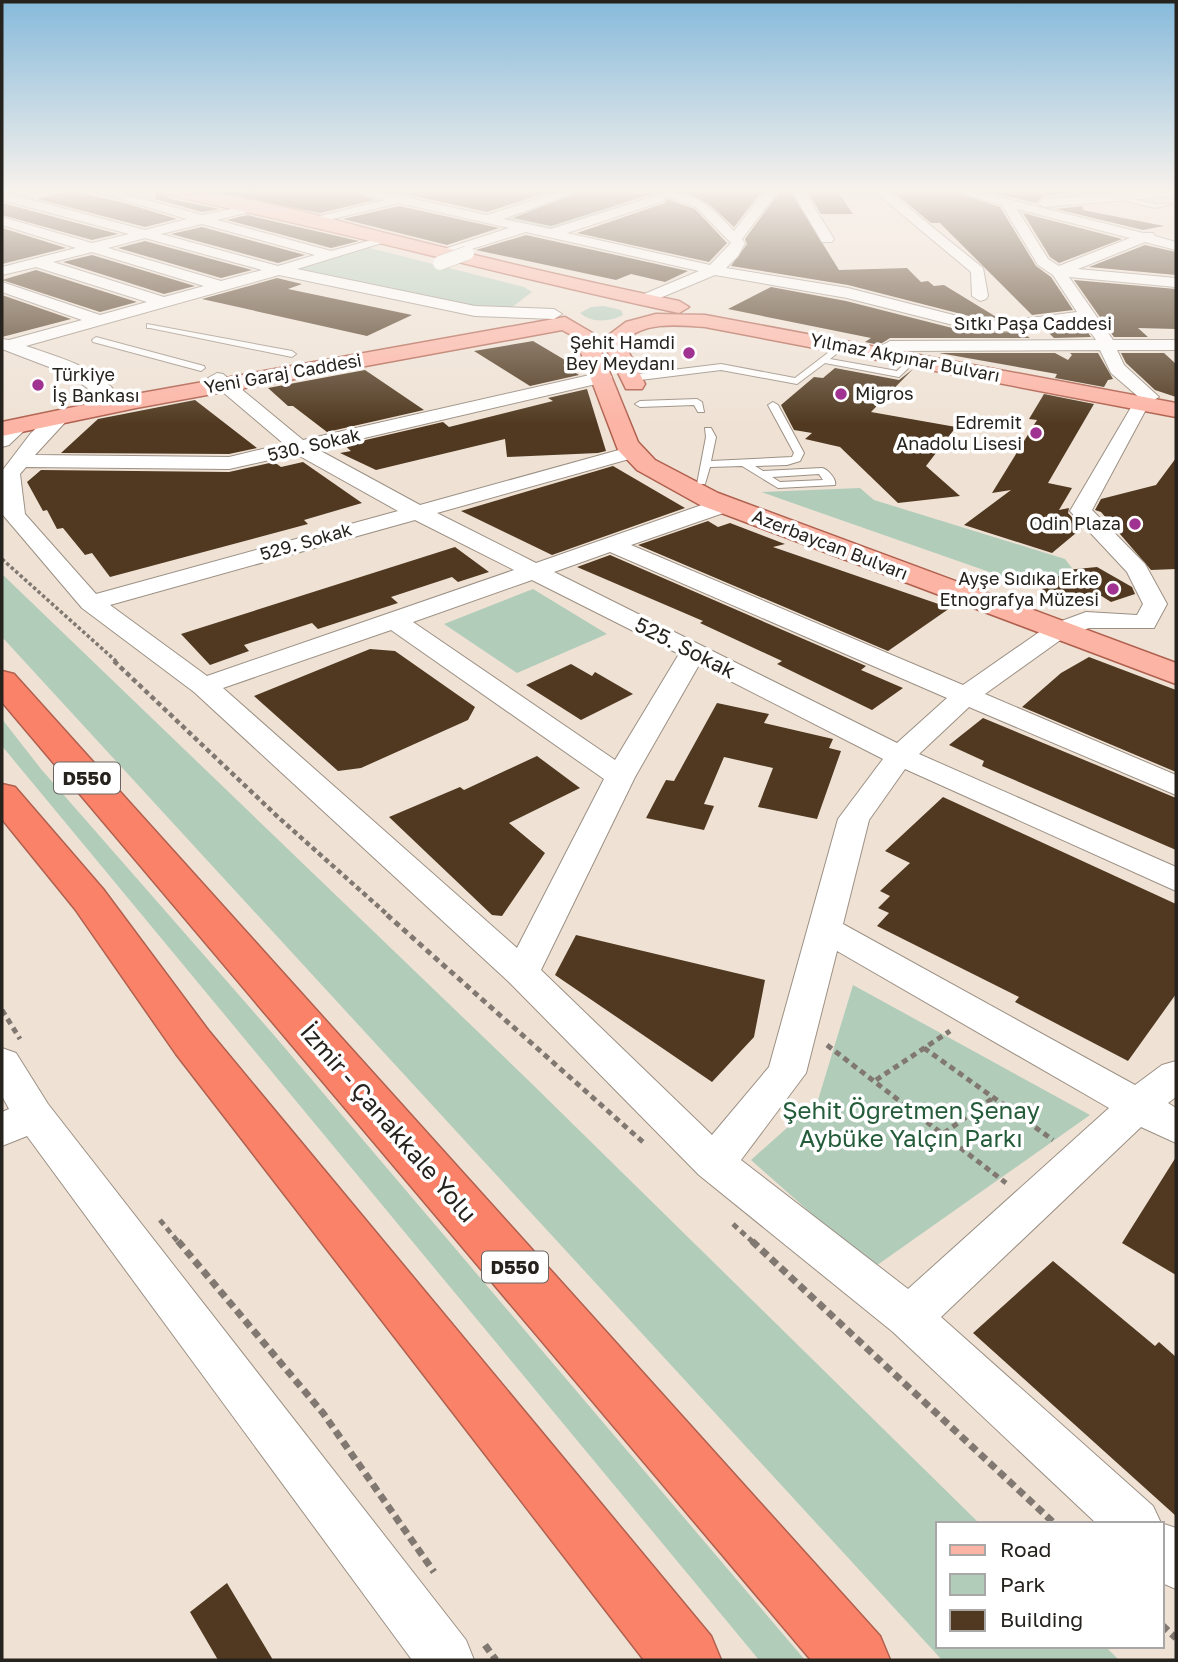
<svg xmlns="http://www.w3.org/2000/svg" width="1178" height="1662" viewBox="0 0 1178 1662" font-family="'Golos Text',sans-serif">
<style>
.green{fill:#b2ccba}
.building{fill:#503920}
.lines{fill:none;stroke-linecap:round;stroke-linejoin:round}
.lane-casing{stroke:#9c9084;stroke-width:2}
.street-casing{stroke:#9c9084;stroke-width:2}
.primary-casing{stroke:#b0604e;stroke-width:3}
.highway-casing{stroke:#b0604e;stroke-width:3}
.path-far3{stroke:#817971;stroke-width:3.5;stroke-dasharray:3.5 2.5;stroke-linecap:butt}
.path-far2{stroke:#817971;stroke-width:4.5;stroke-dasharray:5 3.5;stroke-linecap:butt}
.path-far1{stroke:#817971;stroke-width:5;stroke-dasharray:6 4.5;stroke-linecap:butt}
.path{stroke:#817971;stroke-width:7;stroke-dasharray:8 5;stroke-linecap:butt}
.lane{fill:#fff;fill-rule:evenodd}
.street{fill:#fff;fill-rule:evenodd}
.primary{fill:#fcb4a5;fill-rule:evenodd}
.highway{fill:#fa8269;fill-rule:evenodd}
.street-bridge-casing{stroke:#9c9084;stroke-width:15;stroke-linecap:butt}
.street-bridge{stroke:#fff;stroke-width:14}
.poi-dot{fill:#a03291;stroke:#fff;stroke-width:2.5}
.labels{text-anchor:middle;stroke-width:7;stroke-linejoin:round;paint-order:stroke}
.far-street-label{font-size:18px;fill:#26221d;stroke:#fff}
.far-poi-label{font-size:18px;fill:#26221d;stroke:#fff;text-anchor:end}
.shield{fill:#fff;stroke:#676461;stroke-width:2}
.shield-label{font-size:19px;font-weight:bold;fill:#26221d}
.street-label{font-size:21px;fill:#26221d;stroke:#fff}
.near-park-label{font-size:24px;fill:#245c3a;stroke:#fff}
.near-street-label{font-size:24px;fill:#26221d;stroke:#fff}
</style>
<rect width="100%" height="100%" fill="#efe2d5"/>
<path class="green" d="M586,191L631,205L552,232L496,219Z
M366,247L524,287L532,292L511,308L486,310L293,269Z
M604,306L621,310L623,315C610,322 591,323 580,313L591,307Z
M860,488L874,500L1065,559L1078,576L1072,581L1021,583L761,492Z
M2,574L526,1078L980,1524H938V1646H1105L1119,1660H942L2,637Z
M533,589L607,634L517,673L444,624Z
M2,719L41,769L273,1034L805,1660H759L2,746Z
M853,985L1090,1115L873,1268L751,1160L818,1100Z"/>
<path class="building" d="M71,191L125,203L177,219L145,227L37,199Z
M156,191H161L171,199L219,209L202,212L155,199Z
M208,191H353L375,200L320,213Z
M391,191H552L487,212Z
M582,191L655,193L551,226L513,218Z
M683,191H762L734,227L710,205Z
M780,191H790L839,270L907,268L921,282L928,281L934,286L944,285L998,318L973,317L848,285L731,266L747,244L745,239Z
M807,191H837L853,214H821Z
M892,191H952L1000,207L1036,266L1051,277L1073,310L1032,315L940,223H931Z
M986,191H1084L1044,196L1036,203Z
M667,199L695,209L727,243L709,262L577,233L665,203Z
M2,203L118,234L92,240L2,215Z
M399,206L499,228L447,245L343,219Z
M1083,206V210L1164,226L1143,230L1056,209Z
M1023,213L1122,239L1059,263L1050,257Z
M247,215L298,227L359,241L331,248L227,220Z
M202,227L305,255L278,263L171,234Z
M2,228L66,248L2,264Z
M526,235L688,271L665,282L631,274L616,280L476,250Z
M145,241L252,270L221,278L118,248Z
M1145,245L1176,252V275L1089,267Z
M92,255L195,286L164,294L63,262Z
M36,270L137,302L100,312L2,280Z
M277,278L302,284L288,289L412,315L367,336L202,299Z
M1074,280L1176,289V329L1138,328L1148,337H1114Z
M771,287L846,301L972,333L1021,332L1030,338H890L879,345L865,342L871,338L728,309Z
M2,295L71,319L2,337Z
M1082,324L1091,337L1054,338L1045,329Z
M533,341L570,363L563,365L579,375L530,386L474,351Z
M939,353H1055L1068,360L1072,355L1070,353H1098L1113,379L1108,380L1104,387L1055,378L1057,374Z
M1121,353H1164L1176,364V397L1155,390L1126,363Z
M835,368L899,380L913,369L871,412L956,427L926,466L960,496L898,503L840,447L805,439L812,433L794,430L781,405L814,377L823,378Z
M365,370L424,410L327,432L293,406H288L268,388Z
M587,389L606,451L598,453L507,457L505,439L376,470L340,453L351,451L344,445L443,422L449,427L553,401L548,398Z
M1044,394L1094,404L1048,483L1072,488L1059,510L1069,508L1068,513L1082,528L1052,553L964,525L1011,490L992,493L1037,420L1029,419Z
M195,400L257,448L229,454L61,453L98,419Z
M1176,458V569L1151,570L1101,512L1095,510L1101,499L1156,485Z
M274,462L281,467L303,462L362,503L304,520L308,524L110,577L92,553L85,555L63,528L57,529L47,510L43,511L27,482L41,470L229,472Z
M613,466L685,508L552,555L461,511Z
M708,521L718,527L730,523L785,544L773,547L950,608L888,651L638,545Z
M455,547L489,572L458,582L452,577L391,597L398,603L318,629L312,623L244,645L249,651L210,665L181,634Z
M610,555L866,666L861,670L903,688L872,710L777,664L782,661L700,623L703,621L577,567Z
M1097,567L1132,587L1135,594L1111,602L1100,595L1086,608L1039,592L1066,570Z
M370,649L395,651L475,707L468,720L361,768L338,771L254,696Z
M1089,657L1176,690V772L1022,707L1061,673Z
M571,664L592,676L595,672L633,694L581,720L526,685Z
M717,703L769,714L764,723L833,739L829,748L841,751L817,819L758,807L773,768L724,757L704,804L714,806L704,830L646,818L666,780L674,781Z
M983,718L1176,798V850L982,766L984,761L949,745Z
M537,756L580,788L509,823L545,853L502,916L492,915L389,817L460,787L464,790Z
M943,797L1176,904V994L1128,1061L1015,1002L1019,997L877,926L889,913L878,908L890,896L880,891L910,863L885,851Z
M576,935L765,980L754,1037L712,1082L555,975Z
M1176,1157V1275L1122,1243Z
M1053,1261L1155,1346L1159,1342L1176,1357V1516L973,1333Z
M227,1583L273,1660H218L190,1612Z"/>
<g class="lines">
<defs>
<path id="lane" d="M1116,195L1155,204H1173L1155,208L1114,198Z
M147,324L292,351L296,354L292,357L150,328H147Z
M96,337L204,366L205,368L201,371L93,342L92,340Z
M842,342L845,343V347L830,359L897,371L911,357L918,359L899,377L825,363L797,384L721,370L632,381L627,378L632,375L721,364L795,378Z
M697,399L702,402L704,412H698L694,405L640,407L635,404L640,401Z
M773,402L778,405L804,453L800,461L787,465L755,466L763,471L822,468C828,469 837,480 835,485L778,488L742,466L710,467L705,484H697L706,437L705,428H711L716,437L711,461L792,457L794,453L768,405ZM819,474L823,480L780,482L772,477Z"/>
<path id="street" d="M94,191H114L202,215L256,204V210L217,220L331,251L375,239L382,243L297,269L475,306L554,309L562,314L554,319L475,316L279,275L26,346C58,357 98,367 119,396L117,400H103L70,375L2,349V339L9,340L82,320L2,292V282L100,315L147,302L36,267L2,275V267L76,248L2,225V217L92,243L129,234L2,200V192L145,230L187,219ZM202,224L315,255L278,266L161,234ZM145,238L262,270L221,281L108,248ZM92,252L204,286L164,297L53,262Z
M355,191H378L487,215L561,191H580L503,219L551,229L661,194L657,191C696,191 709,205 734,231L765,191H778L742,239L745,243L738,256L726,268L848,288L973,320L1006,321L1077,312L1053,275L1038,265L1002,205L954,191H975L1143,233H1153L1155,236L1176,242V250L1145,242L1078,269L1176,278V287L1069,277L1113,340H1176V350H1117L1124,365L1159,397L1150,402L1092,510L1145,564L1167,604L1154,628H1089L1066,636L985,694L1176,775V795L969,707L919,754L1176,867V891L905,769L869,820L843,924L1135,1085L1162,1065L1176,1061V1097L1168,1103L1176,1108V1143L1141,1127L941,1317L1153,1506L1161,1523L1176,1528V1589L1162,1583V1524H1097L893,1332L699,1175L509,982L194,692L82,608L3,515L2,471L31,433L53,413L60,411L70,417L35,455L229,457L284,444L211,382L208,378L217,373L223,374L303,440L603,372L609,373L612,377L609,381L317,449L420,505L626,448H640L643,452L640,456L437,513L536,563L716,500H732L735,505L732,510L631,545L963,685L1048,626L1086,612L1137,615L1143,604L1127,572L1070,511L1133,404L1141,399L1111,373L1100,350L890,351L881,346L890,341L1096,340L1083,321L1006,331L973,330L847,298L715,275L643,305L635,300L637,297L699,271L526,232L446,257L439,253L441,250L509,228L399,203L312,224V218L385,200ZM665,196L696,207L731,243L710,265L567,233L664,201ZM1017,209L1130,238L1059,266L1048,259ZM296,454L398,511L96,594L25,514L20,474L26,467L229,469ZM415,520L514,570L207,676L110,605ZM610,552L947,698L897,743L554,572ZM532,580L679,654L615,760L413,622ZM391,630L604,779L517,948L223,688ZM699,665L883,759L838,819L769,1067L712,1135L541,970L635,777ZM837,951L1109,1108L908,1289L741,1160L806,1073Z
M792,191H804L834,239L832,242H822Z
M874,191H888L983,268L988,296L986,299L980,301L972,296L971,272Z
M1141,191H1176V196L1044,207L1038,203L1044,199Z
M20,419L30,425L9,445L2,447V431Z
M2,1048L16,1053L48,1104L466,1640L474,1660H412L27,1136L2,1146V1112L9,1109L2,1096Z"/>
<path id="primary" d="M164,191C239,191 317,216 389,234C485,258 582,281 679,301L689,307L679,313C509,277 342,231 172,196Z
M656,314L705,315L1176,403V417L705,327C676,325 647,321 623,341L645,384L642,389H626L602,340L626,322Z
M565,317L594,334L638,442L655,460L718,493L1176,663V684L700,505L637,470L618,450L575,337L562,330L136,408L2,436V422L136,394Z"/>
<path id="highway" d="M2,671L14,674L880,1636L890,1660H811L2,702Z
M2,784L15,787L103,889L208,1030L711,1636L721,1660H644L176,1054L75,909L2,819Z"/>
</defs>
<use href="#lane" class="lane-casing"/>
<use href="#street" class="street-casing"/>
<use href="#primary" class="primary-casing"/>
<use href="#highway" class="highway-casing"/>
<path class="path-far3" d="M2,559L117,662"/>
<path class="path-far2" d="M114,661L278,817L389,916"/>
<path class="path-far1" d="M387,915L644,1143
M2,1010L20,1039
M827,1045L1006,1183
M924,1048L1053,1140
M876,1080L950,1031
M944,1133L993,1098
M160,1220L179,1243
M733,1224L754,1243"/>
<path class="path" d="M178,1241L323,1413L434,1572
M752,1241L1055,1524
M1162,1625L1176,1638
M485,1645L496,1660"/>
<use href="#lane" class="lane"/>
<use href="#street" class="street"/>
<use href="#primary" class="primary"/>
<use href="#highway" class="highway"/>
<defs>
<path id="street-bridge" d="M440,263L467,253"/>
</defs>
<use href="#street-bridge" class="street-bridge-casing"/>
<use href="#street-bridge" class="street-bridge"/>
</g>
<linearGradient id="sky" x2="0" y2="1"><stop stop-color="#86badb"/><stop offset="0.45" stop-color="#f8f2ec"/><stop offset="1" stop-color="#f8f2ec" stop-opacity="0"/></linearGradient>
<rect width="1178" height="424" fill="url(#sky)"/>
<g class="poi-dot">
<circle cx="689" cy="353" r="7"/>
<circle cx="38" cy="385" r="7"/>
<circle cx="841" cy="394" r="7"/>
<circle cx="1036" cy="433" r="7"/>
<circle cx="1135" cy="524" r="7"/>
<circle cx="1113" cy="589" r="7"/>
</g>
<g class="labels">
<g class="far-street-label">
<text x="1033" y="330">Sıtkı Paşa Caddesi</text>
<text transform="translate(905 358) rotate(11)" y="6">Yılmaz Akpınar Bulvarı</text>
<text transform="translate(283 374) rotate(-10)" y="6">Yeni Garaj Caddesi</text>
<text transform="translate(314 445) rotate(-13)" y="6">530. Sokak</text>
<text transform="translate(306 542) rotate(-16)" y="6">529. Sokak</text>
<text transform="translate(830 545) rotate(21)" y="6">Azerbaycan Bulvarı</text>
</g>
<g class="far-poi-label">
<text x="675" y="349">Şehit Hamdi<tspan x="675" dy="21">Bey Meydanı</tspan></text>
<text x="52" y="381" text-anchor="start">Türkiye<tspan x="52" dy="21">İş Bankası</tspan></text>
<text x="855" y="400" text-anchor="start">Migros</text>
<text x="1022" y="429">Edremit<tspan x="1022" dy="21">Anadolu Lisesi</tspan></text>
<text x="1121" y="530">Odin Plaza</text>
<text x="1099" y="585">Ayşe Sıdıka Erke<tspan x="1099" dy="21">Etnografya Müzesi</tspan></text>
</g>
<g class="shield">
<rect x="54" y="762.5" width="66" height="31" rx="5"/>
<rect x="482" y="1251.5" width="66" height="31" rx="5"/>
</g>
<g class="shield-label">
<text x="87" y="785">D550</text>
<text x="515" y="1274">D550</text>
</g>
<g class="street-label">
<text transform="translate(685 648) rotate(27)" y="7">525. Sokak</text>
</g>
<g class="near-park-label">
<text x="911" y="1119">Şehit Öğretmen Şenay<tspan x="911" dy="28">Aybüke Yalçın Parkı</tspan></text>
</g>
<g class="near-street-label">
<text transform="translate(388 1123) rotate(49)" y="8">İzmir - Çanakkale Yolu</text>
</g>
</g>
<rect width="1178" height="1662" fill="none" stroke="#26221d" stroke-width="7"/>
<rect x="936" y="1522" width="228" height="126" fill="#ffffff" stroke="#a8a7a5" stroke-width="2"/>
<rect x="950" y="1545" width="35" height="10" fill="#fcb4a5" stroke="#a8a7a5" stroke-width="2"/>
<text x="1000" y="1557" font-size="21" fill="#26221d">Road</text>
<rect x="950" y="1574" width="35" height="21" fill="#b2ccba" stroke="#a8a7a5" stroke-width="2"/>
<text x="1000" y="1592" font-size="21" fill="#26221d">Park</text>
<rect x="950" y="1610" width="35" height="21" fill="#503920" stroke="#a8a7a5" stroke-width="2"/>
<text x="1000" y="1627" font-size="21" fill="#26221d">Building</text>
</svg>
